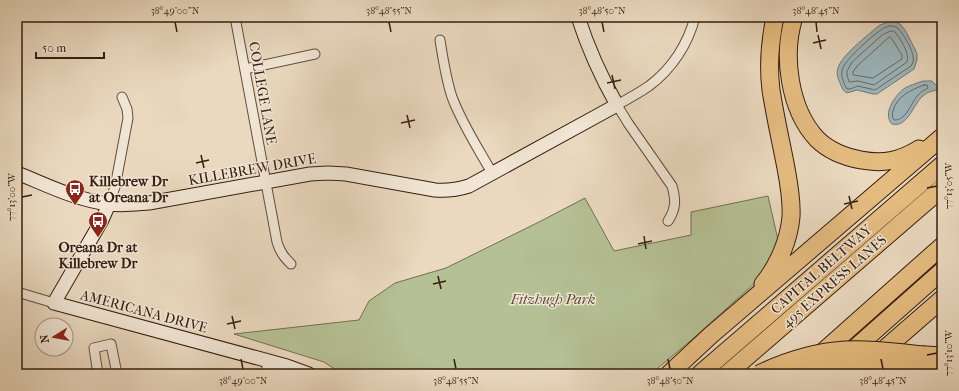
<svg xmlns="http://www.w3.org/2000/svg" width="959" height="391" viewBox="0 0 959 391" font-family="'IM FELL French Canon',serif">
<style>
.green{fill:#b5c094;stroke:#756f52}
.water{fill:#9db7bd;stroke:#737a78}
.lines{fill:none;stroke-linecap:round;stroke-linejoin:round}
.shore{stroke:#696a67;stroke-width:1}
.street-casing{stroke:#624d3c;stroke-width:11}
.secondary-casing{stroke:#351e11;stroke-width:15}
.highway-casing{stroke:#351e11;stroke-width:19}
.street{stroke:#f1e6d5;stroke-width:9}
.secondary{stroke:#f1e6d5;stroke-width:13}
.highway{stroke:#e5bc80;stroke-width:17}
.highway-bridge-casing{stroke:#351e11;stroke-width:19;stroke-linecap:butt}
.highway-bridge{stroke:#e5bc80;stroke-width:17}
.ticks{fill:none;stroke:#351e11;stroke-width:1.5}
.labels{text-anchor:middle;stroke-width:3;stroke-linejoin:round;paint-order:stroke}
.street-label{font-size:14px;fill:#351e11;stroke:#f1e6d5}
.poi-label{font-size:14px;font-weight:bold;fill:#351e11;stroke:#f1e6d5;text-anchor:start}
.park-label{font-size:14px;font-style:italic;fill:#554632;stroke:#f1e6d5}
.neatline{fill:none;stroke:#351e11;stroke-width:1.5}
.ticks-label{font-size:10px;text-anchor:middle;fill:#351e11}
</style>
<rect width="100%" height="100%" fill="#ead9bf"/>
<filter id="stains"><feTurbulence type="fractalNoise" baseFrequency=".005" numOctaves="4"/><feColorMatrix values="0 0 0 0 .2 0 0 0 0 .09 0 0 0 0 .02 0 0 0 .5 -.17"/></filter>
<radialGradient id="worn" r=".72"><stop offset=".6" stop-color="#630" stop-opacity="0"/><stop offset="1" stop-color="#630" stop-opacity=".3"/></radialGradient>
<path class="green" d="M768,196L778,240L768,264L756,282L696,336L651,374H342L324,362L234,334L359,320L369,301L395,283L446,268L541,221L585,198L614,251L691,235V212Z"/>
<path class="water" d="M889,22H896L900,24L905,30L915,49L917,54V60L914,69L877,94H873L857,90L847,93C843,91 842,88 840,83C838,79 836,73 838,68C841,56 867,36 876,28L880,25Z
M923,81H932L938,87L937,90C932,91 927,92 923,96C913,104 908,128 892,124C882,114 895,95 905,88C911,85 917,83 923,81Z"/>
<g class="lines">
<path class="shore" d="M889,26C891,26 894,26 896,27C901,29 913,50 913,57C914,60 913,63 911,66L875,90L858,86L850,89H847C844,84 841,77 842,71C843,61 872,36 881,30C883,28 886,27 889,26Z
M891,31H894C900,38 910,53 907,62L874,85L858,81L849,82L847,75V71L852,62L882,35Z
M890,37L892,39L902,55V59L873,78L853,75V72L857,66L886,40Z
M924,85H927L928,88C925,90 922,91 920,93C911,101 907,121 894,120C892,117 892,115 893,111C897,96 911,90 924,85Z"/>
<defs>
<path id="street" d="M235,17L277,242C280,252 284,257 291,264
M440,40C443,59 446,79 452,97C462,124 478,148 492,173
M245,69L315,54
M109,204L115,187L128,118L127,109L122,97
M668,221C676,209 676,200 672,186L628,123L617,105C628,99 639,93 649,86C672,69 688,44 695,17
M17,292L54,303
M98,374L94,348L111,344L117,374
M265,374L269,361"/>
<path id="secondary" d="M17,173C47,185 76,200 109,204C122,206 136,204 149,203L310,174L328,173L346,174L435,190C448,191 456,190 469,186L617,105C601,77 588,48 578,17
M109,204L102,220L54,303L287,366L309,374"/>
<path id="highway" d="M794,17C782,55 789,109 817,139C828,150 845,157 861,160C883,164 900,161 919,149
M763,284C778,266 789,240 791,217C792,201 789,184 786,168C781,142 775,116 771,90C768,66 770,41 775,17
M925,355L942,356
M845,357L942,271
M816,358L942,246
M924,368L942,369
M669,374L711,335L942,137
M700,374L942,165
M727,374L942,188
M856,374L942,299"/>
</defs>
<use href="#street" class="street-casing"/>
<use href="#secondary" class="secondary-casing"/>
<use href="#highway" class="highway-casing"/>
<use href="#street" class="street"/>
<use href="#secondary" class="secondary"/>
<use href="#highway" class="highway"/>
<defs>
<path id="highway-bridge" d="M759,374C786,361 814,352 845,350C871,348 899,353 925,355
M793,374C838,358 878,364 924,368"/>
</defs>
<use href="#highway-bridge" class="highway-bridge-casing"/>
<use href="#highway-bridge" class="highway-bridge"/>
</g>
<path class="ticks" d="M175,22L177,32M389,22L391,32M602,22L604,32M816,22L817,32M818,35L821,49M813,43L826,40M612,75L615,89M607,83L621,80M407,115L410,128M401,123L415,120M201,155L204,168M196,163L209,160M927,188L937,186M849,196L852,209M22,197L32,195M844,204L858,201M644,236L646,249M638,244L652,241M438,276L441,289M433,284L446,281M232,316L235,329M227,324L241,321M927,355L937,353M241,359L243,369M454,359L456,369M668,359L670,369M881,359L883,369"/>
<defs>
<symbol id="bus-pin" viewBox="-11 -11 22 30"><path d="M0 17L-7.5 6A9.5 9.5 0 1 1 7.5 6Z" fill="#8f2418" stroke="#f1e6d5"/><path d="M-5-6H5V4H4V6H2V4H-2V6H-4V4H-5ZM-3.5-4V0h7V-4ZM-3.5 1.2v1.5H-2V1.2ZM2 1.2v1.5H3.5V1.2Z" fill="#fff"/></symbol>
</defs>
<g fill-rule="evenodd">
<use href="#bus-pin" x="64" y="178" width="22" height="30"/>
<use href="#bus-pin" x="87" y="210" width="22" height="30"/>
</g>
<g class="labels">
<g class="street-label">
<text transform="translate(263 93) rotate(80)" y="5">COLLEGE LANE</text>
<text transform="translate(252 169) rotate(-10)" y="5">KILLEBREW DRIVE</text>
<text transform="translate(821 269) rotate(-41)" y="5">CAPITAL BELTWAY</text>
<text transform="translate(834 281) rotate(-41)" y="5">495 EXPRESS LANES</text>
<text transform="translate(144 311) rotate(15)" y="5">AMERICANA DRIVE</text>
</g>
<g class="poi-label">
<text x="89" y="186">Killebrew Dr<tspan x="89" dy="16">at Oreana Dr</tspan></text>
<text x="98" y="252" text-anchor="middle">Oreana Dr at<tspan x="98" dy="16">Killebrew Dr</tspan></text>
</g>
<g class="park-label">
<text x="553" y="304">Fitzhugh Park</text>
</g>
</g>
<rect width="959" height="391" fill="none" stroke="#ead9bf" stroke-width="44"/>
<g transform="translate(54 337) rotate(259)"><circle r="19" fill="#f1e6d5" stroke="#a69687"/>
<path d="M0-3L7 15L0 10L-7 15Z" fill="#8f2418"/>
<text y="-6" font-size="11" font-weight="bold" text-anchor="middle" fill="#351e11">N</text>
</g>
<path d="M36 52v6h68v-6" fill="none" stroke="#351e11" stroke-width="2"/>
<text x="42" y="52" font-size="12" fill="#351e11" stroke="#f1e6d5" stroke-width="3" paint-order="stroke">50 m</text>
<rect x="22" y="22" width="915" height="347" class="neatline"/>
<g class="ticks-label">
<text x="175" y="14">38°49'00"N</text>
<text x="389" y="14">38°48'55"N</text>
<text x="602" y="14">38°48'50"N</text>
<text x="816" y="14">38°48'45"N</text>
<text transform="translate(948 186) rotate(-90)" y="4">77°13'05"W</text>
<text transform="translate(11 197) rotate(-90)" y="4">77°13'00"W</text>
<text transform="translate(948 353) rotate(-90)" y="4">77°13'10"W</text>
<text x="243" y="384">38°49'00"N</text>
<text x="456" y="384">38°48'55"N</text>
<text x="670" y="384">38°48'50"N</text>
<text x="883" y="384">38°48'45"N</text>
</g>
<rect width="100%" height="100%" filter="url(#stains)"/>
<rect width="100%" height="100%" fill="url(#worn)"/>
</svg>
